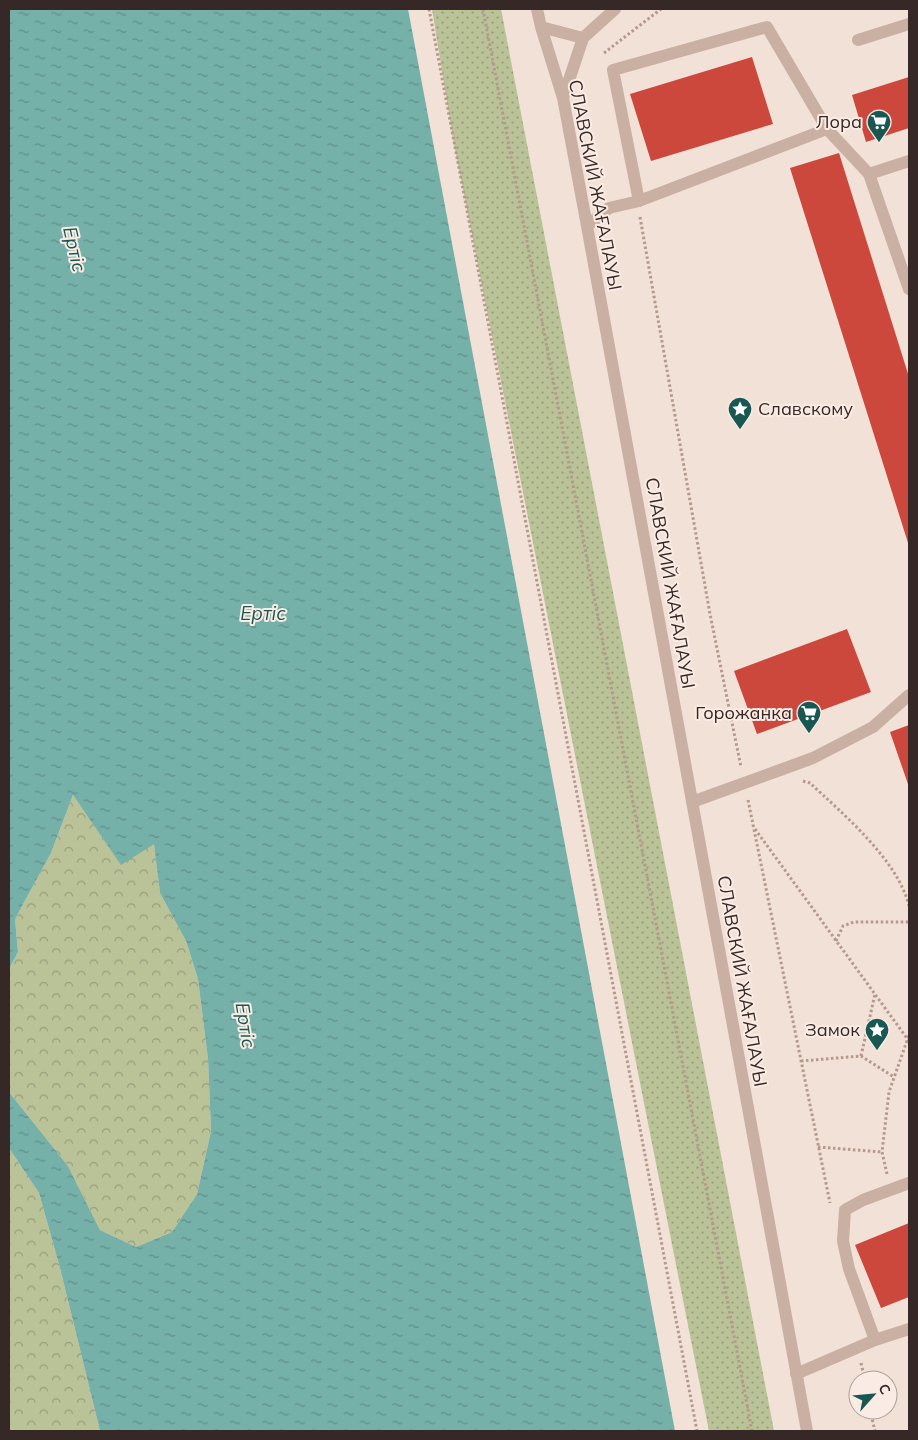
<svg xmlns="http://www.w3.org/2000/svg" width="918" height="1440" viewBox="0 0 918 1440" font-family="Mulish,sans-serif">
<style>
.grass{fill:url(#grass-dots)}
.forest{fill:url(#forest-crowns)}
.water{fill:url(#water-ripples)}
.building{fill:#cc473c}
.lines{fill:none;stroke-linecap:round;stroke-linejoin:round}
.path{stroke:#b6988d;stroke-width:3;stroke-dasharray:2.5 2.5;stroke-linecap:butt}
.minor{stroke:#caafa3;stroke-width:12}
.labels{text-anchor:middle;stroke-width:4;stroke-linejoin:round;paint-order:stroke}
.poi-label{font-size:18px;fill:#352826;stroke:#faece4;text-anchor:end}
.street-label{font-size:18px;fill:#352826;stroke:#faece4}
.water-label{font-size:19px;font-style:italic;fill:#195852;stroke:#faece4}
</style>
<defs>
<pattern id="grass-dots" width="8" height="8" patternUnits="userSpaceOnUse" patternTransform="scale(1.25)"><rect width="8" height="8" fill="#bac297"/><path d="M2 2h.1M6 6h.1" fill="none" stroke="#989e7b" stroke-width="1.8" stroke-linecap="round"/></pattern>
<pattern id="forest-crowns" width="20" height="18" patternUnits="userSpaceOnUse" patternTransform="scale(1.25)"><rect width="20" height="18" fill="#bac297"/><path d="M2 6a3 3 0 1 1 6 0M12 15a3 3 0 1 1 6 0" fill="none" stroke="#989e7b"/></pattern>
<pattern id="water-ripples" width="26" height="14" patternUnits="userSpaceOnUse" patternTransform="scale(1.25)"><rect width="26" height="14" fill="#75b0a9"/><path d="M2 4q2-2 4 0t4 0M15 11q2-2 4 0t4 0" fill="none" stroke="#618f89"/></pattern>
</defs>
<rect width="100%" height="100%" fill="#f2e1d7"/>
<path class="grass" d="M432,9H501L774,1431H709L453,139Z"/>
<path class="forest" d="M73,795L121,864L154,843L160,893L186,941L198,979L208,1059L211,1131L197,1194L172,1232L136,1247L100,1230L68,1166L9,1092V969L18,952L15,919L51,853Z
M9,1148L39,1193L60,1268L100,1431H9Z"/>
<path class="water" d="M9,9H408L675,1431H100L60,1268L39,1193L9,1148V1092L68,1166L100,1230L136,1247L172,1232L197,1194L211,1131L208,1059L198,979L186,941L160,893L154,844L121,865L73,795L51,853L15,919L18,952L9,969Z"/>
<path class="building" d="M752,57L773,124L651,161L630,94Z
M909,77V128L866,142L852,95Z
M839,153L909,377V546L790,168Z
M847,629L871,692L757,734L734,671Z
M909,725V787L890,732Z
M909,1223V1297L881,1308L855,1245Z"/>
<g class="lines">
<path class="path" d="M429,9L697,1431
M483,9L752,1431
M604,53L661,9
M640,217L710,614L741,767
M803,781L810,783C843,814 898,860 909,906
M748,800L830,1203
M755,829L909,1041
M836,941L843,926L854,922H909
M861,1056L875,994
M801,1061L861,1056L894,1077
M818,1147L882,1152
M887,1174L882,1152L889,1092L909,1035
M861,1363L865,1380
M870,1410L875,1431"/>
<path class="minor" d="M537,9L541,27L563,98L587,226L807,1431
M541,27L583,38
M858,40L909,24
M563,98L583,38L615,9
M909,161L869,174L909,289
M639,201L613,70L767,27L827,129
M587,226L609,208L639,201L827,129L869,174
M692,802L813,758L873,727L909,695
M875,1340L849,1269L843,1241L845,1210L863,1200L909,1183
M796,1374L875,1340L909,1329"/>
</g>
<defs>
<symbol id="supermarket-pin" viewBox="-11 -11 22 30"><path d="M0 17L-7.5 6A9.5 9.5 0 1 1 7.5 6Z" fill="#195852" stroke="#faece4"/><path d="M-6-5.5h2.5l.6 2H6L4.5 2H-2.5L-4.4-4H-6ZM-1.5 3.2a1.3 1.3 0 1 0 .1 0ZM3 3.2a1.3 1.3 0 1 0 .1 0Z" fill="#fff"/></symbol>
<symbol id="sight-pin" viewBox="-11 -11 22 30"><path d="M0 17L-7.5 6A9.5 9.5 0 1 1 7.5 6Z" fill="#195852" stroke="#faece4"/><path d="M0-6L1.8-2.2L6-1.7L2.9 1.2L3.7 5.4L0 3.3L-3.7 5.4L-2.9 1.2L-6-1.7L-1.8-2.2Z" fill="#fff"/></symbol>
</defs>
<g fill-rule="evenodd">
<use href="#supermarket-pin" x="865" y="108" width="28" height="38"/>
<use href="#sight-pin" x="726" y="395" width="28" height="38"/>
<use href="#supermarket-pin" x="795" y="699" width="28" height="38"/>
<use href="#sight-pin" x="863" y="1016" width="28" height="38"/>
</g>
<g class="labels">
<g class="poi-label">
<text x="862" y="128">Лора</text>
<text x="758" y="415" text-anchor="start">Славскому</text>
<text x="792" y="719">Горожанка</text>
<text x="860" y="1036">Замок</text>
</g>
<g class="street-label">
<text transform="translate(595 185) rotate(79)" y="6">СЛАВСКИЙ ЖАҒАЛАУЫ</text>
<text transform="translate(670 583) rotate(80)" y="6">СЛАВСКИЙ ЖАҒАЛАУЫ</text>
<text transform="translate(742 981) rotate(80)" y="6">СЛАВСКИЙ ЖАҒАЛАУЫ</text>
</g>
<g class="water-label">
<text transform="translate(75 249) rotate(77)" y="7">Ертіс</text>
<text x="263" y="620">Ертіс</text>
<text transform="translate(246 1025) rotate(81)" y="7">Ертіс</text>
</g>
</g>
<rect width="918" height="1440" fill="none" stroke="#352826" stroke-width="20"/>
<g transform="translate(873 1395) rotate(63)"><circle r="24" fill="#faece4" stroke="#ab9e98"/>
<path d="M0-4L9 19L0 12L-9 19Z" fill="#195852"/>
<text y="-8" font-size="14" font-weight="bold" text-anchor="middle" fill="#352826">С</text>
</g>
</svg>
